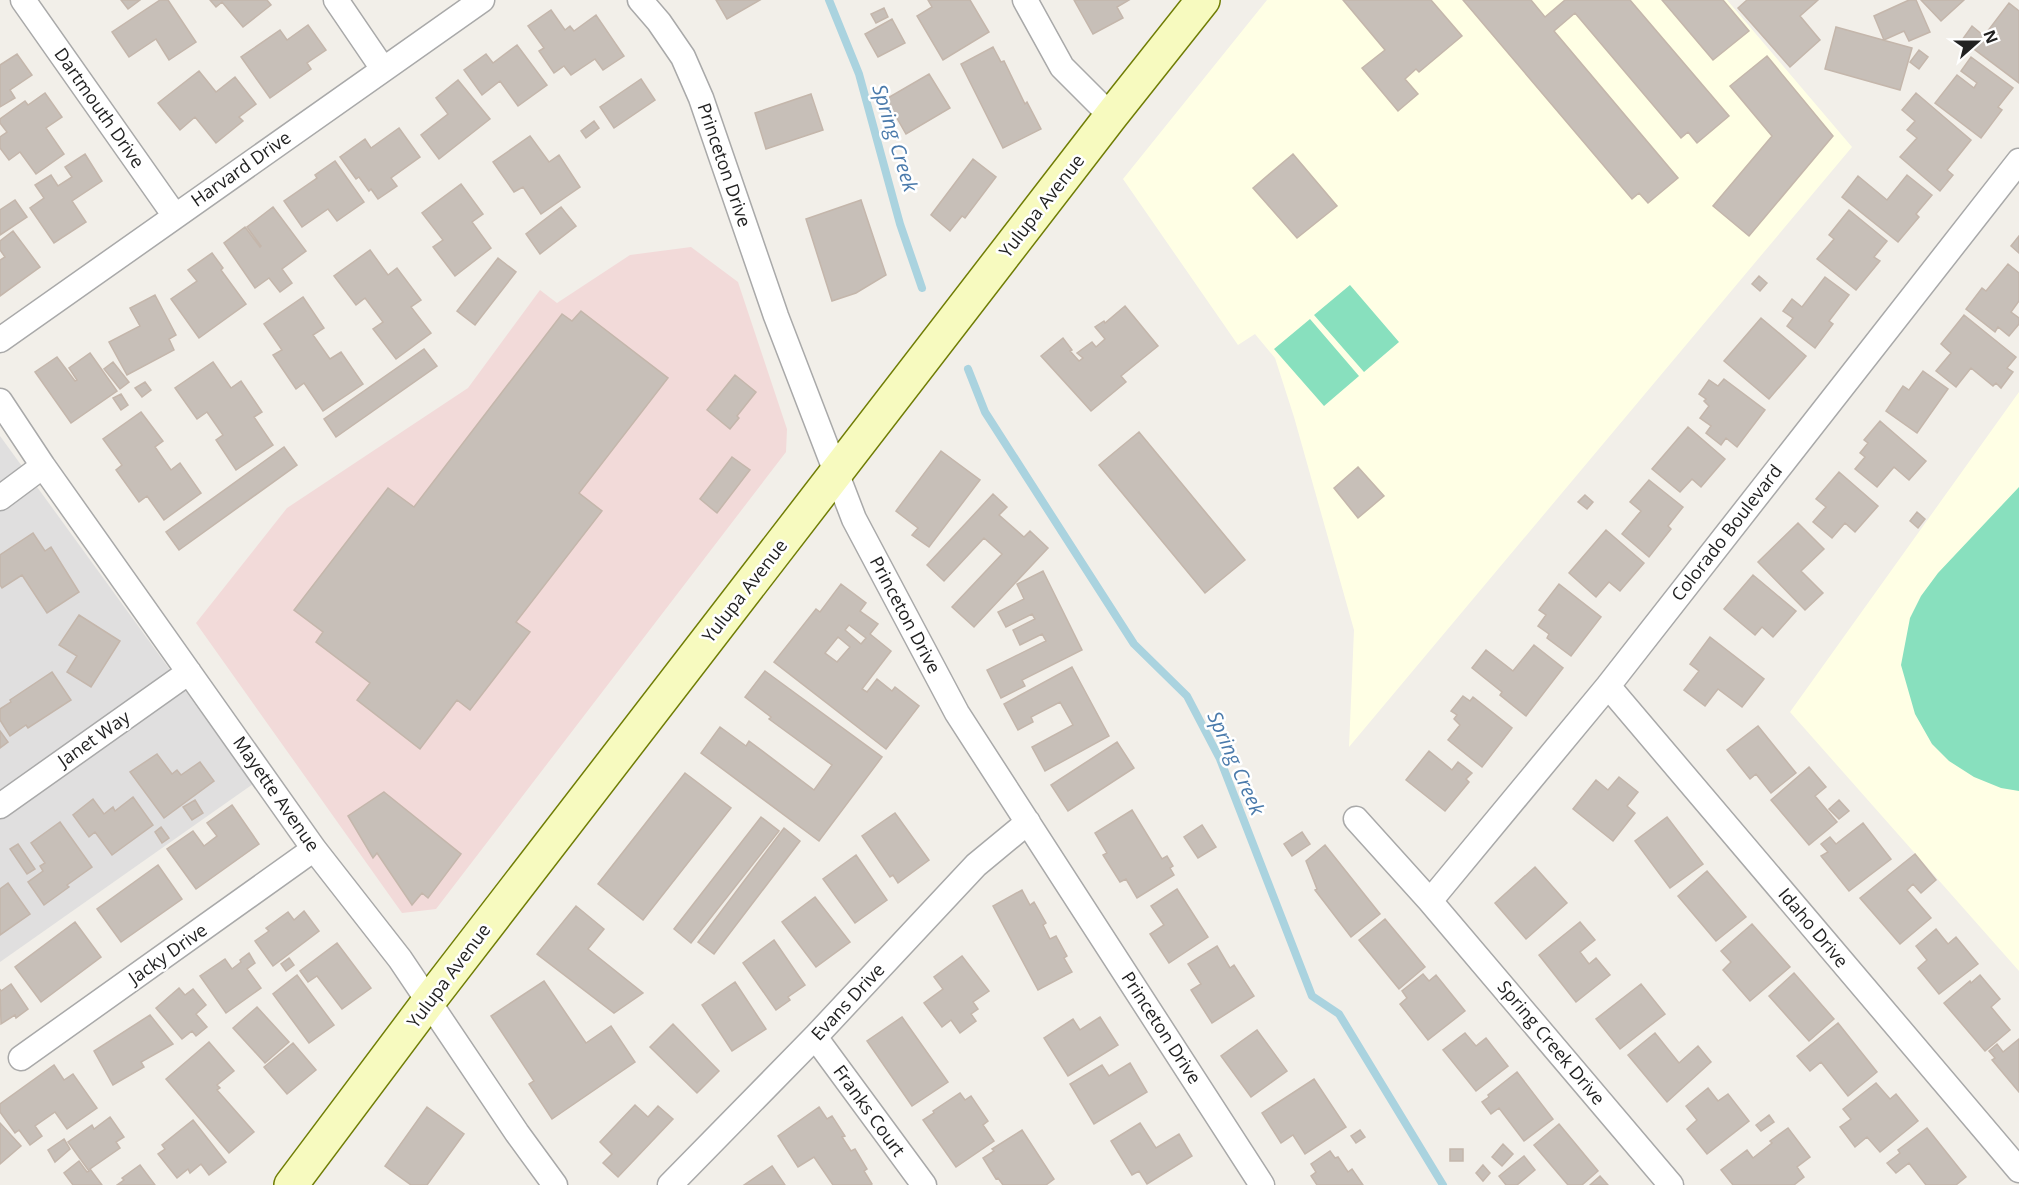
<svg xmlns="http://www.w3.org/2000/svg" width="2019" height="1185" viewBox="0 0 2019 1185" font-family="'Open Sans',sans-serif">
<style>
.residential{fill:#e0dfdf}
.commercial{fill:#f2dad9}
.education{fill:#ffffe5}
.pitch{fill:#88e0be}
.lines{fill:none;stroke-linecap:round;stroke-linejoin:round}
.stream{stroke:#aad3df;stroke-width:8}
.building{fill:#c7bfb8;stroke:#c4b6ab;stroke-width:1.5;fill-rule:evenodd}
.street-casing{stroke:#a9a9a9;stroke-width:27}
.secondary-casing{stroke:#707d05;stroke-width:36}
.street{stroke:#fff;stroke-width:24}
.secondary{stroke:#f7fabf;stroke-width:33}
.labels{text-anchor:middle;stroke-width:5;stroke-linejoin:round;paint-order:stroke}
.street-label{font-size:18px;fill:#222;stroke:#fff}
.water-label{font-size:20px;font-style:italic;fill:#4a7aab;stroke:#fff}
</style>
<rect width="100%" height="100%" fill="#f2efe9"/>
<path class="residential" d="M0,436L253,784L0,962Z"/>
<path class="commercial" d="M691,247L738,282L787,429L786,452L436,909L402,913L196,623L287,508L468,388L540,290L557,303L630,255Z"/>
<path class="education" d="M1267,0H1727L1852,147L1349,747L1354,630L1294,417L1275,358L1255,334L1238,345L1123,179Z
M2019,392V971L1790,712Z"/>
<path class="pitch" d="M1350,285L1399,342L1364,372L1314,315Z
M1310,319L1359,376L1324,406L1274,349Z
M2019,487V791L2001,788L1974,777L1949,761L1932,744L1915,714L1901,665L1910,618L1921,596L1938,573Z"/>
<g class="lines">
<path class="stream" d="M829,0L859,74L900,224L922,288
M968,369L985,412L1134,644L1187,696L1220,759L1312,996L1339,1014L1443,1185"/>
</g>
<path class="building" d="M121,0H140L128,9Z
M160,0H168L196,42L169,60L156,39L129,57L112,32Z
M210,0H267L271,5L243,27L222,2L216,7Z
M716,0H760L727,19Z
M928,0H970L989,32L943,60L917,16L932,7Z
M1074,0H1129L1117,7L1123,18L1093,34Z
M1343,0H1431L1462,36L1419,72L1416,69L1405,79L1418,94L1398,111L1362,68L1385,50Z
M1463,0H1531L1545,17L1565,0H1630L1729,116L1697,143L1688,132L1681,138L1575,13L1554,31L1678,178L1648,203L1639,193L1632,199Z
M1662,0H1723L1749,31L1713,60Z
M1747,0H1818L1800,16L1820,40L1790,67L1738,8Z
M1909,0H1916L1930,32L1909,41L1904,31L1884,40L1874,16Z
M1921,0H1964L1941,21Z
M2009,3L2019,11V83L1962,40L1972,26L1984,36Z
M884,8L888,17L876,23L871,14Z
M551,10L565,30L570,26L574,31L596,15L624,56L603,70L595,59L571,75L564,66L554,73L539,51L544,48L528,26Z
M892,19L905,43L878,57L865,34Z
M308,25L326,50L307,63L311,69L270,98L241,57L280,30L287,40Z
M1836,27L1912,48L1900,90L1825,69Z
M517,45L547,85L518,106L500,81L482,95L464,70L486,54L493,63Z
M993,47L1001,62L1004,61L1025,104L1027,102L1041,129L1003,148L961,64Z
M1919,50L1928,57L1919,69L1910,62Z
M17,54L32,75L10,90L15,98L0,107V65Z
M1767,56L1833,136L1749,236L1713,206L1772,136L1730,86Z
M1971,57L2013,88L1998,107L2002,110L1981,138L1935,103L1957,75L1974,88L1977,83L1961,71Z
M199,71L216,92L235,77L256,104L239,117L243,121L216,143L195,117L180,130L158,103Z
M929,74L950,108L906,134L886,99Z
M641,79L655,100L614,128L600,107Z
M458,80L490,119L439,159L421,135L448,114L436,98Z
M45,93L62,117L46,128L64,154L36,174L20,152L9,160L0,148V137L7,132L0,123V119L25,101L28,105Z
M1916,93L1971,140L1947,170L1953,175L1940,191L1900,157L1917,138L1907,130L1915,121L1902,110Z
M811,94L823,130L766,149L755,113Z
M594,121L599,128L586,138L581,131Z
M399,128L420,157L391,178L397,186L378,199L371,189L369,191L359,177L356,179L340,157L365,139L371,148Z
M530,136L549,162L559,155L580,187L541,214L523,187L514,192L493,162Z
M85,154L102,181L72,201L86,222L54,243L30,208L44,198L35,185L51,175L58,186L72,177L65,167Z
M1293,154L1337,206L1297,238L1253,188Z
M973,159L996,177L965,218L962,216L950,231L931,215Z
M335,161L364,202L337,221L328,209L302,227L284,201L317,178L315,175Z
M1907,175L1932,195L1916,214L1919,217L1898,242L1842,197L1858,176L1887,200Z
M461,184L483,214L472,222L491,248L455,276L433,247L443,240L422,213Z
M15,200L27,217L0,235V210Z
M861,200L886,275L856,293L832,301L806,219Z
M273,207L306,251L282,269L292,283L280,292L269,278L255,288L224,243L245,227L260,247L261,246L247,227Z
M561,207L576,226L540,254L526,234Z
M1849,210L1887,241L1874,257L1880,261L1856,290L1817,259L1834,239L1829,235Z
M13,231L40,267L0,296V260L5,257L0,250V241Z
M2019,236V253L2011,246Z
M370,250L388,275L397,268L421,300L411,307L431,333L396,359L373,329L383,322L365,298L356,305L334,276Z
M212,253L223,268L221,270L246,304L199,338L171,299L197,281L188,270Z
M498,258L516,272L475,325L457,311Z
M2008,264L2019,273V301L2011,312L2019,318V324L2009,336L1998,327L1995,332L1966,309L1982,288L1986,291Z
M1759,276L1767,283L1760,291L1752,284Z
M1825,277L1849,295L1829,321L1833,324L1815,348L1787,326L1793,318L1783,311L1792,299L1802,307Z
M155,295L176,335L169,339L174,350L127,375L109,342L140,326L130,308Z
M303,297L324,328L313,335L330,359L341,352L363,384L323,411L304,383L296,389L273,355L282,350L264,324Z
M1125,306L1158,346L1121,376L1126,382L1091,411L1041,356L1063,338L1072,350L1070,351L1079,361L1083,358L1077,353L1092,342L1096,347L1105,339L1095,327L1104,321L1105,323Z
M581,311L668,378L579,493L602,511L516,622L530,632L470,710L457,700L420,749L357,700L370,683L316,642L323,632L294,610L388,488L414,507L562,314L572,321Z
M1964,315L2016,357L2007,368L2013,372L2001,388L1996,383L1993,386L1971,368L1956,387L1936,371L1951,353L1941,344Z
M1761,318L1806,356L1769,399L1724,361Z
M424,349L437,366L336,437L324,419Z
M90,353L117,391L71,423L35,372L57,357L75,381L77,380L69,368Z
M113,362L129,382L120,389L104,369Z
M213,362L231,388L241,381L262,412L254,417L273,445L236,470L216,440L223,435L207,412L197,419L175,388Z
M1923,371L1948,389L1917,433L1886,411L1903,386L1909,390Z
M735,375L756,392L737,416L739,418L730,429L707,410Z
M1724,379L1765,410L1737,447L1726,438L1721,445L1706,433L1711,426L1700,418L1709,406L1704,401L1706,399L1699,394L1709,380L1718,386Z
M145,382L151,390L142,397L135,388Z
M121,394L128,405L121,410L113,398Z
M141,412L163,441L155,447L171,470L180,463L201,493L164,520L147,496L139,502L116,470L122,465L103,439Z
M1880,421L1926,461L1909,480L1894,467L1877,487L1855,469L1865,457L1860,453L1868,443L1864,440Z
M1688,427L1725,459L1701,487L1692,479L1680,492L1652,469Z
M1139,432L1245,560L1205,593L1099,465Z
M284,447L297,465L179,550L166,532Z
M941,451L980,480L929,547L912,535L918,528L896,511Z
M732,457L750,470L717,513L700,499Z
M1358,467L1384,496L1358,518L1334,488Z
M1839,472L1878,506L1855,532L1845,523L1832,538L1813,522L1826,507L1816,499Z
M1649,480L1683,507L1668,526L1671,529L1649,557L1622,534L1641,511L1630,502Z
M993,494L1007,507L999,515L1024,537L1030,531L1048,548L974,627L952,607L1002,554L984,538L944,581L927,565Z
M1585,495L1593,502L1587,509L1578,502Z
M1917,512L1925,519L1918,528L1910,521Z
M1798,523L1824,549L1801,571L1823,593L1805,610L1758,562Z
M1606,530L1644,563L1620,591L1609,582L1596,597L1569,573Z
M33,533L45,551L51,547L79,592L47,613L22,575L2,588L0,585V555Z
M1043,571L1082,650L1022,680L1025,686L1001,698L987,670L1046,641L1042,634L1020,645L1013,630L1035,619L1032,614L1006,627L998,612L1024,599L1017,584Z
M1753,575L1796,611L1773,637L1762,627L1755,635L1724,609Z
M841,584L866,603L860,611L878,624L870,634L891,651L862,689L867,692L877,679L892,691L895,687L919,706L886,749L774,662L816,609L820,612ZM849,625L866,638L861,644L845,630ZM838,637L850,647L837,662L825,653Z
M1559,584L1601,617L1571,656L1547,638L1549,634L1538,626L1546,615L1539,610Z
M79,615L120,641L91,687L67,672L77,656L59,645Z
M1710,637L1764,679L1742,707L1718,689L1705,706L1684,690L1699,671L1690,664Z
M1534,645L1563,668L1526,716L1500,695L1502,692L1472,668L1486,650L1513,671Z
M1072,667L1109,736L1045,771L1032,747L1073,725L1060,702L1031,717L1033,722L1018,730L1004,704Z
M765,671L882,757L819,841L701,753L720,727L746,746L749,741L814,790L832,765L769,719L771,717L745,697Z
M52,672L71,700L28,728L26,725L10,736L0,720V709L11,702L10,700Z
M1463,696L1470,701L1473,697L1512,728L1482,767L1448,740L1460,725L1454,719L1457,715L1451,711Z
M1758,726L1796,773L1771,793L1756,774L1750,779L1727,750Z
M0,731L8,742L0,748Z
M1117,742L1134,768L1068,811L1051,785Z
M1429,751L1452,770L1458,762L1472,773L1466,779L1469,782L1445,811L1406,780Z
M157,754L172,774L177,770L181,775L200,762L214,781L164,818L130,772Z
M1809,767L1826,787L1815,796L1837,822L1809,845L1771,800Z
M685,773L731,808L643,920L598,884Z
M1619,777L1638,792L1627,806L1635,813L1613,841L1573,809L1596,780L1608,790Z
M384,792L461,854L428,898L422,893L412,905L377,853L373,858L348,816Z
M133,797L153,825L112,855L95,832L89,837L73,815L93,799L104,814L113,807L115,811Z
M195,800L203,813L192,820L183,807Z
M1839,800L1849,811L1839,819L1829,809Z
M232,805L259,844L196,889L167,849L193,831L204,846L217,836L207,823Z
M1132,810L1162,859L1167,856L1173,866L1170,868L1174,875L1137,898L1126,879L1120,882L1103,855L1107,853L1095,833Z
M895,813L929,860L898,883L893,875L890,877L862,836Z
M761,817L779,831L691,943L674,929Z
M1667,817L1703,864L1670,888L1635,841Z
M60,822L92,867L67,885L69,887L44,905L28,882L43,871L40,866L45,863L31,843Z
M1863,823L1891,859L1849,891L1821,856L1828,852L1821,844L1830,837L1836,844Z
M1202,825L1216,847L1198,858L1184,837Z
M161,827L169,838L162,843L155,832Z
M784,828L800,841L714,954L698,942Z
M1302,832L1310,844L1292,856L1284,844Z
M18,844L35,869L27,874L10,849Z
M1325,845L1380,914L1351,937L1315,890L1317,889L1306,861Z
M1915,854L1936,880L1921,893L1913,884L1907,890L1931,918L1900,944L1860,898Z
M856,855L887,900L855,923L823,879Z
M158,865L182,899L121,942L97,909Z
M1535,867L1567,903L1526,939L1495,903Z
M1707,871L1746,917L1716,941L1678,896Z
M8,883L30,914L0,935V889Z
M1177,889L1208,937L1169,963L1150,934L1164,925L1151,906Z
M1022,890L1030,905L1034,902L1046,923L1043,925L1050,939L1056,936L1067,956L1064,958L1072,972L1038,990L993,906Z
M815,897L850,942L816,967L782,922Z
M576,906L604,929L588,949L643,993L614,1013L537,954Z
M304,911L319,931L273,966L255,941L269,931L266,928L288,912L294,920Z
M1385,919L1425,967L1399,989L1359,940Z
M75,922L101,957L41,1002L15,967Z
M1580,922L1595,940L1580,952L1589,964L1596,958L1610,975L1576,1002L1539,955Z
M1752,924L1790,967L1750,1001L1723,970L1731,962L1721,951Z
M1936,929L1948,944L1956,937L1978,964L1939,994L1918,968L1927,960L1916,946Z
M774,940L805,985L788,997L790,1000L776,1010L743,963Z
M337,943L371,988L342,1009L317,976L308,982L300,971Z
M1217,946L1230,968L1234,965L1254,996L1212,1023L1191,990L1201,984L1188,964Z
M249,953L255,963L247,969L261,988L226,1013L200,976L225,959L232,969L241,962L240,960Z
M962,956L989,991L973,1002L978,1009L971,1014L976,1021L960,1033L951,1020L942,1027L924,1003L943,989L934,977Z
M289,958L294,965L286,971L281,964Z
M1794,973L1834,1019L1809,1041L1769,996Z
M1423,974L1429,981L1436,975L1465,1011L1428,1040L1400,1004L1407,998L1402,991Z
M297,975L334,1025L309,1043L273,994Z
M1980,975L2000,999L1991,1007L2010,1030L1985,1051L1944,1003L1970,981L1971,983Z
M544,981L586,1043L611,1026L635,1062L552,1119L529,1084L534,1081L491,1016Z
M735,982L766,1029L732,1051L702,1005Z
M11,984L28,1009L16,1018L15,1015L1,1024L0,989L1,991Z
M1641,984L1665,1014L1620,1049L1596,1019Z
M179,988L185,995L193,989L206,1005L196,1014L207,1027L196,1036L192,1031L182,1039L156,1008Z
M257,1007L289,1042L265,1063L233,1028Z
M150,1015L173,1044L141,1062L144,1067L113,1085L94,1051Z
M902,1017L948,1082L912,1106L867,1041Z
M1100,1017L1118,1045L1068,1076L1044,1038L1073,1019L1080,1030Z
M1838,1023L1877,1072L1848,1096L1821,1062L1810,1071L1797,1056Z
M673,1024L719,1071L697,1093L650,1047Z
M1257,1030L1287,1071L1251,1097L1221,1056Z
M1465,1033L1476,1046L1486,1038L1508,1066L1476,1091L1443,1050Z
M1655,1033L1679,1063L1698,1046L1711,1062L1667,1102L1628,1055Z
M2019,1039V1092L1992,1060L1995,1058L1989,1051L1997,1044L2003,1052Z
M209,1042L234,1071L217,1085L220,1088L217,1090L254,1132L229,1153L166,1079Z
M293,1043L316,1070L287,1094L264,1067Z
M1130,1063L1147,1092L1094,1124L1070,1084L1102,1065L1109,1076Z
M54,1065L64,1080L73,1074L97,1108L67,1129L55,1112L35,1126L42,1136L30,1145L19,1130L15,1133L0,1112V1104Z
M1517,1072L1553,1119L1524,1141L1499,1108L1491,1114L1482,1102L1489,1097L1488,1095Z
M1314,1079L1346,1127L1305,1154L1293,1135L1281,1143L1262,1113Z
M1876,1083L1890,1099L1896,1094L1918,1121L1880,1152L1867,1137L1855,1147L1840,1127L1851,1119L1843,1109Z
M1708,1088L1718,1101L1728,1094L1749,1121L1707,1154L1687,1129L1697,1120L1686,1106Z
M960,1093L965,1100L971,1096L988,1121L983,1125L994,1141L956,1167L923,1120L934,1113L933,1111Z
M635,1105L648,1117L658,1106L673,1119L618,1177L603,1163L612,1154L600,1142Z
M427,1107L464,1134L427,1185H411L385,1166Z
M819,1107L827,1119L832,1116L845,1136L842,1137L851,1151L855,1149L867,1169L864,1171L872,1184L870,1185H833L814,1157L798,1167L778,1136Z
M1769,1115L1774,1122L1761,1131L1756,1125Z
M110,1117L124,1137L116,1142L120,1148L90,1169L102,1185H73L64,1173L79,1161L87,1172L89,1171L68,1142L92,1125L94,1129Z
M193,1120L226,1162L209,1175L201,1164L190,1173L188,1169L177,1178L158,1154L165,1149L162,1145Z
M0,1123L21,1146L0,1164Z
M1140,1123L1156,1148L1179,1134L1192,1156L1147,1184L1139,1171L1132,1175L1111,1141Z
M1559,1124L1598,1171L1582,1185H1568L1534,1145Z
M1788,1128L1810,1157L1797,1167L1804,1177L1794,1185H1733L1721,1170L1747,1150L1753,1158L1772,1143L1770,1141Z
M1927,1128L1966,1177L1956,1185H1926L1909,1163L1896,1173L1887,1163L1900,1153L1898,1150Z
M1022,1130L1054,1179L1046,1185H1003L998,1178L996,1179L983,1158L994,1151L992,1149Z
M1360,1130L1365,1137L1356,1143L1351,1136Z
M64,1139L70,1149L55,1162L48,1150Z
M1503,1144L1513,1154L1502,1166L1492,1157Z
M1450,1149H1463V1161H1450Z
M1330,1151L1335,1158L1338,1157L1348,1172L1352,1169L1363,1185H1317L1311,1176L1316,1172L1311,1164Z
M1524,1156L1535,1170L1517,1185H1506L1499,1176Z
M140,1165L155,1185H117L124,1180L122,1178Z
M1483,1165L1490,1173L1483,1181L1476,1173Z
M772,1166L785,1185H744Z
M1600,1176L1608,1185H1590Z"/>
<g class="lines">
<defs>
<path id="street" d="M23,0L175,216
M336,0L383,69
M640,0L659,22L683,57L701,98L776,316L854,519L957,713L1262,1185
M1025,0L1062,67L1111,116
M0,340L482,0
M0,401L43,466L314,849L400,959L517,1133L555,1185
M0,498L43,466
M1608,686L2019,1170
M0,806L189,672
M1356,819L1430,901L1671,1185
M1430,901L1608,686L2019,161
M815,1037L924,1185
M21,1058L314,849
M670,1185L815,1037L976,865L1028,822"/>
<path id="secondary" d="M291,1185L429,1001L1111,116L1203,0"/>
</defs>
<use href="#street" class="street-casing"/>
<use href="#secondary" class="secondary-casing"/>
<use href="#street" class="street"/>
<use href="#secondary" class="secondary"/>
</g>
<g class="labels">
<g class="street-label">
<text transform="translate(99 108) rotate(55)" y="6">Dartmouth Drive</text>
<text transform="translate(724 165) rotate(71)" y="6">Princeton Drive</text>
<text transform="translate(241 169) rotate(-35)" y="6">Harvard Drive</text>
<text transform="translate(1042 206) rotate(-52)" y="6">Yulupa Avenue</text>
<text transform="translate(1727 533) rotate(-52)" y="6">Colorado Boulevard</text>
<text transform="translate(745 591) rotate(-52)" y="6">Yulupa Avenue</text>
<text transform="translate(905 615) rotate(62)" y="6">Princeton Drive</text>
<text transform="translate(94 739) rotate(-35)" y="6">Janet Way</text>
<text transform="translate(276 794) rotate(55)" y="6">Mayette Avenue</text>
<text transform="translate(1813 928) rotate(50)" y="6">Idaho Drive</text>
<text transform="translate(168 954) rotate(-35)" y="6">Jacky Drive</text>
<text transform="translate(449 976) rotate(-53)" y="6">Yulupa Avenue</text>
<text transform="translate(848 1002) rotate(-47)" y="6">Evans Drive</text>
<text transform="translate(1161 1028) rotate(57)" y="6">Princeton Drive</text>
<text transform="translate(1551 1043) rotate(50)" y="6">Spring Creek Drive</text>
<text transform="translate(869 1111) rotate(54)" y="6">Franks Court</text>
</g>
<g class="water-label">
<text transform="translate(895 138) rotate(73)" y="7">Spring Creek</text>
<text transform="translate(1236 763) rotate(66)" y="7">Spring Creek</text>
</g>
</g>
<g transform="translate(1977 42) rotate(69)" stroke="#ffffff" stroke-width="4.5" paint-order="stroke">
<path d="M0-4.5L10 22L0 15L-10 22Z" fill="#222222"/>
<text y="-9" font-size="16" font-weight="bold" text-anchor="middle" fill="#222222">N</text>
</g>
</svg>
